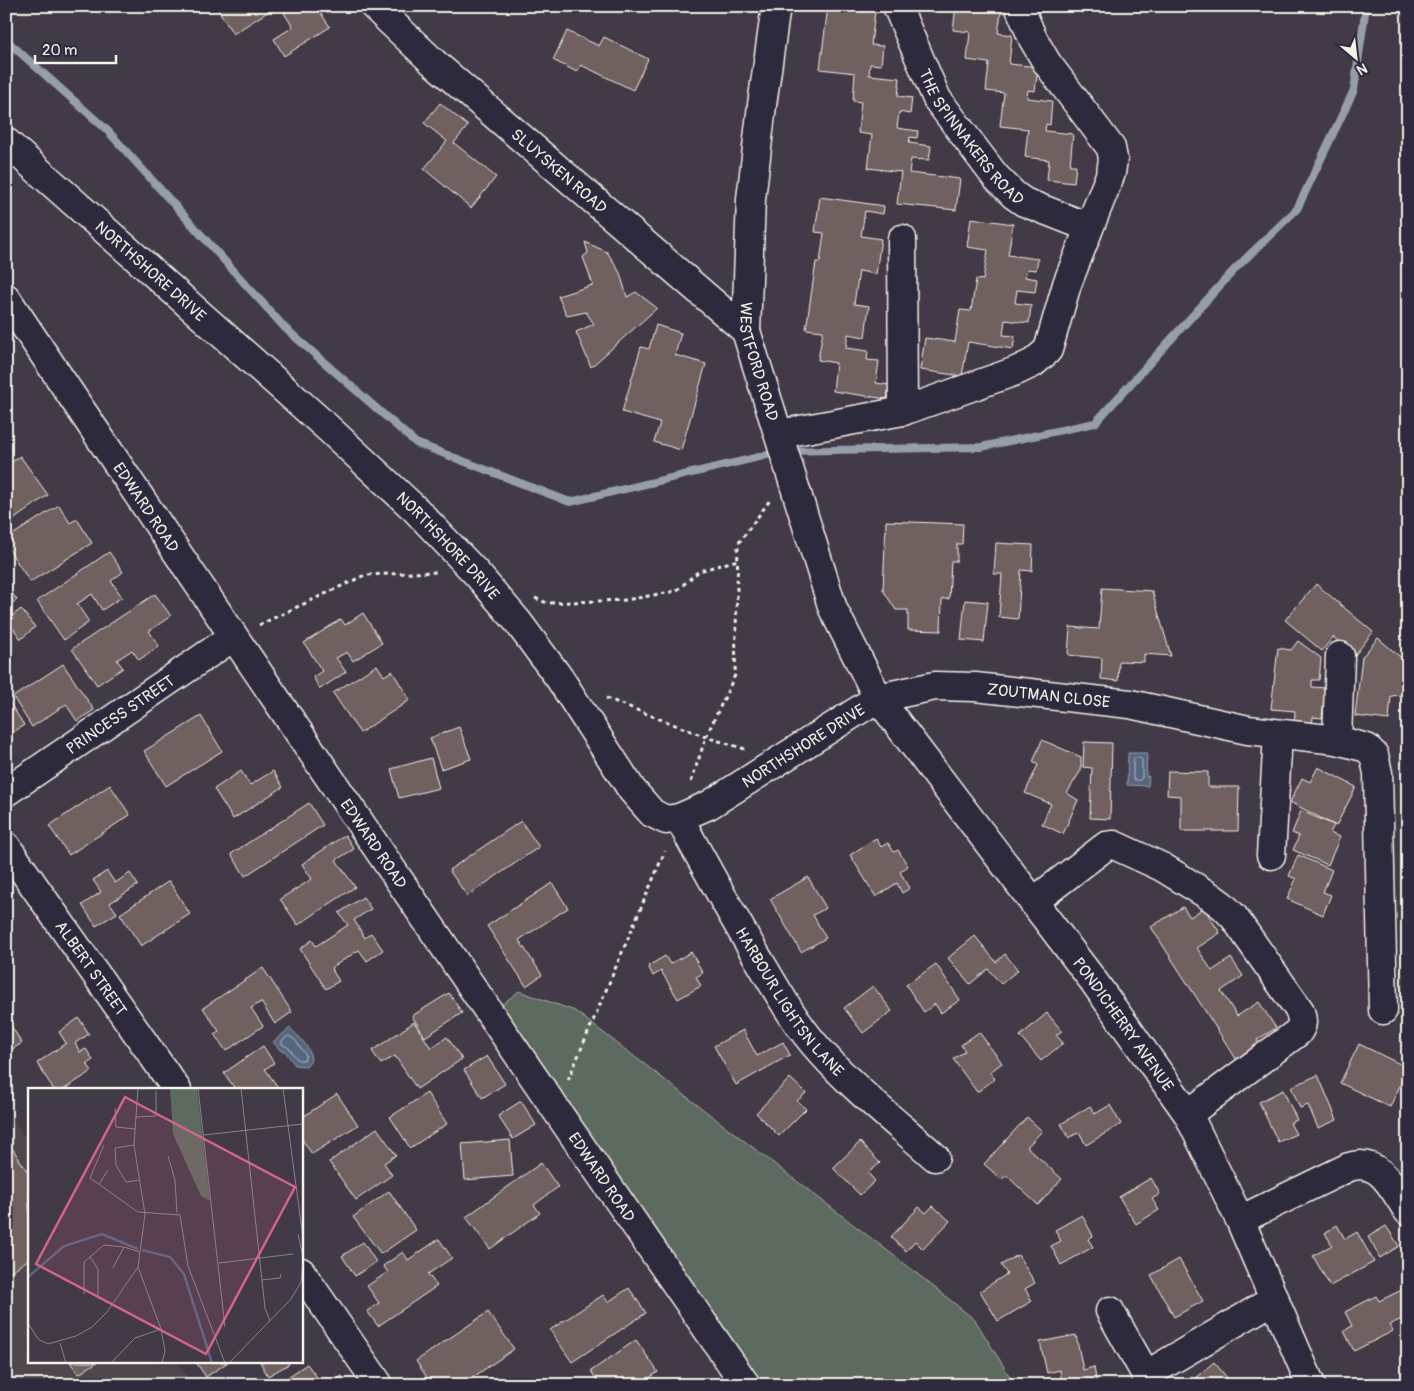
<svg xmlns="http://www.w3.org/2000/svg" width="1414" height="1391" viewBox="0 0 1414 1391" font-family="Pangolin,sans-serif">
<style>
.built{fill:#50464e}
.green{fill:#5d6a5f;stroke:#a8aea4}
.water{fill:#576681;stroke:#969eaa}
.lines{fill:none;stroke-linecap:round;stroke-linejoin:round}
.shore{stroke:#b5b9bf;stroke-width:1}
.stream{stroke:#969eaa;stroke-width:8}
.building{fill:#70615e;stroke:#f4f1e8}
.minor-casing{stroke:#f4f1e8;stroke-width:31}
.path{stroke:#f4f1e8;stroke-width:3;stroke-dasharray:4 4;stroke-linecap:butt}
.minor{stroke:#2f2a3d;stroke-width:28}
.labels{text-anchor:middle;stroke-width:4;stroke-linejoin:round;paint-order:stroke}
.street-label{font-size:16px;fill:#f4f1e8;stroke:#2f2a3d}
.inset-river{fill:none;stroke:#576681;stroke-width:2.5}
.inset-road{fill:none;stroke:#898387;stroke-width:1}
.view{fill:#d4648c;fill-opacity:0.15;stroke:#d4648c;stroke-width:2.5}
.inset-edge{fill:none;stroke:#f4f1e8;stroke-width:2.5}
</style>
<rect width="100%" height="100%" fill="#423a47"/>
<filter id="ink" filterUnits="userSpaceOnUse"><feTurbulence type="fractalNoise" baseFrequency=".02" numOctaves="2"/><feDisplacementMap in="SourceGraphic" scale="10" xChannelSelector="R" yChannelSelector="G"/><feConvolveMatrix kernelMatrix="1 2 1 2 8 2 1 2 1" color-interpolation-filters="sRGB"/></filter>
<g filter="url(#ink)">
<path class="built" d="M6,1109L29,1143V1362H177L192,1385H6Z"/>
<path class="green" d="M519,991L575,1011L910,1268L975,1320L1015,1385H763L500,1006Z"/>
<path class="water" d="M1128,753H1147L1146,777L1149,776L1148,786L1127,785Z
M290,1028C299,1037 311,1047 311,1060L306,1066L295,1065L285,1051H281L273,1042Z"/>
<g class="lines">
<path class="shore" d="M1135,758H1140L1142,760V778L1140,780H1134L1133,778V760Z
M289,1036L295,1040L306,1055L304,1060H298L289,1048L282,1044V1041Z"/>
<path class="stream" d="M6,40L107,130L285,328L416,443L570,502L784,451L981,447L1095,423L1235,269L1297,209L1354,90L1366,6"/>
</g>
<path class="building" d="M216,6H277L233,34Z
M295,6H316L330,27L284,56L274,39L293,27L284,13Z
M828,6L875,11L871,45L883,46L881,65L870,64L869,75L900,78L898,96L912,98L910,114L899,112L897,128L918,131L917,138L910,137L909,143L931,146L929,160L911,159L909,173L960,179L956,210L897,204L901,172L868,168L872,135L858,133L861,102L853,101L855,73L820,69Z
M956,6H1002L998,33L1012,35L1009,64L1038,67L1035,91L1028,90L1027,98L1052,101L1050,125L1046,124L1045,131L1073,134L1070,165H1076L1074,183L1047,180L1049,160L1025,157L1028,129L1000,126L1004,93L986,91L989,63L967,60L970,32L953,30Z
M567,31L599,46L604,37L648,59L633,90L581,65L577,72L553,60Z
M440,103L468,126L454,143L496,177L471,208L424,169L447,141L424,123Z
M820,197L884,206L883,214L865,211L861,236L881,239L876,274L859,271L854,304L869,306L865,337L848,334L846,348L868,351L867,360L879,361L876,383L889,385L887,399L833,391L836,363L818,360L823,331L806,329L816,262H820L824,233L815,232Z
M971,218L1013,224L1008,255L1038,259L1036,270L1027,269L1025,277L1037,279L1035,292L1017,290L1015,303L1031,305L1029,323L1005,320L1003,335L1015,336L1013,349L968,342L962,376L920,370L925,338L955,342L960,310L971,311L976,279L983,280L988,250L967,247Z
M585,242L607,252L615,264L620,273L627,297L636,292L657,308L591,367L576,332L594,324L586,312L567,316L558,296L593,285L583,257L588,253Z
M656,325L681,333L675,355L706,364L681,450L654,442L660,423L622,412L641,347L649,349Z
M20,456L48,495L6,525V466Z
M59,505L70,523L77,519L92,543L30,582L6,545V539Z
M886,521L963,524L962,544H957V561H951L949,599H942L941,631L908,630V610H896L883,590Z
M996,543L1033,545L1032,571L1021,570L1018,619L999,617L1002,574H994Z
M109,552L123,572L111,581L122,597L102,610L92,594L77,604L89,622L64,640L37,601Z
M1316,584L1373,632L1355,655L1333,637L1322,651L1285,620Z
M6,585L17,600L6,607Z
M1102,588L1152,591L1171,656L1144,654V662L1119,661L1118,681L1101,679L1102,658L1068,655L1070,627L1099,629Z
M155,594L171,616L149,631L159,646L139,660L132,650L117,660L123,668L97,685L72,649Z
M965,600L988,602L984,642L961,640Z
M21,609L35,627L21,639L7,620Z
M363,613L382,643L353,661L347,652L336,658L346,672L320,689L313,677L322,671L304,643L341,619L345,625Z
M1378,638L1405,661L1402,695L1391,696L1389,720L1355,716L1362,657Z
M1298,641L1321,658L1319,680H1312V687L1325,688L1322,718L1313,717L1312,727L1294,725L1295,711L1271,709L1278,648L1291,650Z
M6,658L14,669L6,674Z
M63,664L94,710L77,721L66,704L32,727L13,697Z
M377,665L384,676L392,671L410,700L360,733L333,693Z
M9,702L24,725L6,737V704Z
M201,716L222,751L166,786L144,751Z
M459,727L471,759L441,769L430,738Z
M1042,740L1081,757V770L1067,793L1078,800L1063,834L1042,824L1051,804L1025,793L1038,765L1033,762Z
M1084,742L1112,743L1110,819L1090,818L1092,768L1083,767Z
M431,758L439,788L399,798L391,769Z
M1318,767L1356,787L1336,826L1290,802L1302,778L1310,782Z
M241,771L250,785L273,771L283,787L233,819L214,789Z
M1168,771L1208,772V787H1239L1238,831H1181V796L1167,795Z
M110,785L130,815L69,855L49,826Z
M309,803L323,825L245,876L231,854Z
M1301,811L1334,825L1330,833L1340,837L1328,865L1293,850L1299,836L1292,833Z
M521,821L539,847L467,896L449,870Z
M345,835L354,849L336,860L355,887L298,925L280,899L312,879L302,864Z
M876,838L881,847L888,843L894,852L898,850L908,866L900,872L910,888L902,893L897,883L876,897L850,855Z
M1298,855L1332,870L1323,892L1331,895L1323,915L1287,899L1296,879L1289,876Z
M107,871L115,883L130,873L138,885L110,903L117,913L96,926L82,905L101,892L93,880Z
M808,877L826,908L813,915L826,938L801,952L770,899Z
M169,881L190,914L141,946L120,914Z
M552,883L568,908L519,940L542,975L526,986L487,926Z
M363,897L371,909L354,920L365,938L371,933L383,950L367,961L359,950L331,968L339,981L326,989L300,949L312,940L316,946L348,925L339,913Z
M1183,907L1190,917L1204,908L1220,933L1197,948L1212,971L1231,958L1243,976L1221,991L1237,1016L1259,1002L1276,1028L1257,1040L1263,1051L1240,1065L1151,927Z
M975,936L996,962L1005,954L1018,970L1001,984L988,969L970,984L948,958Z
M691,952L703,973L696,977L701,986L678,999L661,971L653,976L648,966L665,956L670,964Z
M936,964L960,1000L941,1013L935,1004L924,1012L906,985Z
M263,968L292,1012L275,1024L261,1002L251,1008L263,1026L226,1051L214,1034L219,1031L203,1008Z
M873,986L892,1011L863,1033L844,1008Z
M449,993L462,1013L425,1037L412,1016Z
M1047,1013L1062,1031L1056,1035L1063,1043L1041,1061L1020,1036Z
M6,1018L22,1043L6,1053Z
M79,1018L89,1034L75,1043L80,1052L86,1049L93,1060L87,1064L92,1071L63,1090H54L37,1063L66,1043L59,1032Z
M414,1022L431,1048L447,1037L462,1059L417,1089L395,1056L381,1064L372,1051Z
M743,1030L757,1056L783,1042L790,1055L736,1085L714,1046Z
M979,1032L1002,1063L990,1072L995,1079L977,1092L953,1059L965,1051L961,1045Z
M1359,1044L1408,1068L1390,1107L1340,1083Z
M263,1046L274,1063L265,1069L280,1090H236L224,1073Z
M487,1056L505,1084L482,1098L464,1070Z
M1318,1075L1337,1120L1318,1128L1308,1105L1300,1108L1291,1087Z
M790,1078L806,1093L797,1101L806,1109L779,1136L756,1113Z
M1283,1090L1297,1120L1290,1123L1296,1134L1278,1142L1259,1102Z
M427,1093L447,1124L410,1148L390,1117Z
M337,1094L358,1125L312,1154L301,1138V1118Z
M521,1101L536,1125L513,1139L498,1116Z
M1110,1105L1121,1124L1086,1145L1079,1132L1069,1138L1061,1124L1090,1106L1095,1114Z
M1027,1117L1042,1131L1027,1147L1062,1179L1038,1205L1006,1175L1002,1180L984,1164Z
M377,1128L396,1155L384,1163L392,1175L356,1200L329,1162Z
M6,1139L29,1174V1259L10,1272L6,1266Z
M510,1140L513,1176L465,1180L462,1144Z
M860,1142L880,1163L868,1173L875,1181L860,1195L833,1168Z
M541,1163L558,1187L534,1205L540,1213L490,1249L466,1217Z
M1151,1178L1160,1194L1152,1199L1159,1210L1136,1224L1119,1197Z
M389,1191L416,1230L381,1254L353,1217Z
M933,1206L950,1221L923,1249L915,1241L906,1251L891,1237L919,1207L926,1213Z
M1082,1215L1093,1236L1088,1239L1093,1247L1061,1265L1051,1246L1061,1241L1055,1230Z
M1337,1225L1345,1239L1357,1232L1374,1262L1330,1286L1313,1256L1332,1245L1325,1233Z
M1386,1226L1399,1246L1380,1258L1368,1237Z
M439,1239L452,1258L428,1274L437,1286L378,1326L367,1311L379,1303L367,1286L388,1272L383,1266L403,1252L408,1260Z
M363,1242L376,1262L355,1276L342,1256Z
M1018,1255L1035,1283L1025,1289L1032,1301L998,1321L980,1291L1007,1274L1001,1265Z
M1179,1259L1203,1301L1174,1317L1151,1275Z
M1408,1287V1316L1389,1325L1393,1331L1354,1351L1344,1331L1352,1326L1345,1312L1376,1296L1379,1301Z
M629,1288L646,1313L572,1362L550,1330L603,1295L608,1302Z
M488,1312L514,1349L469,1380L472,1385H432L416,1361Z
M1076,1335L1083,1370L1094,1367L1097,1385H1062L1060,1370L1047,1373L1040,1342Z
M636,1340L658,1372L649,1378L653,1385H600L591,1371Z
M70,1362H97L79,1374Z
M196,1362H228L206,1377Z
M260,1362H288L289,1364L268,1376Z
M1214,1362L1233,1385H1187Z
M307,1364L322,1384L285,1385L282,1381Z
M342,1376L347,1385H329Z"/>
<g class="lines">
<defs>
<g id="minor">
<path id="s1" d="M374,6L433,62L746,331"/>
<path id="s2" d="M776,6L762,105L751,199L746,331L833,609L878,698L1092,979L1188,1114L1240,1220L1311,1385"/>
<path id="s3" d="M897,6L937,99L995,176L1014,195L1024,202L1088,227"/>
<path id="s4" d="M6,142L329,429L416,510L477,574L518,622L560,679L632,790L652,813L666,820L679,818L709,805L878,698L935,686L975,687L1130,704L1248,730L1337,740L1367,748L1374,755L1378,773L1383,1010"/>
<path id="s5" d="M6,298C250,662 496,1025 746,1385"/>
<path d="M903,411L1016,371L1033,363L1048,350L1067,284L1111,173L1113,159L1111,148L1047,63L1033,39L1019,6"/>
<path d="M779,434L903,411L902,239"/>
<path d="M1337,740L1340,656"/>
<path id="s6" d="M6,792L233,637"/>
<path id="s7" d="M679,818C705,866 731,914 759,960C778,992 796,1025 821,1052C855,1090 897,1123 935,1157"/>
<path id="s8" d="M6,846L177,1090"/>
<path d="M1271,855L1278,734"/>
<path d="M1033,902L1106,846L1114,845L1162,867L1211,897L1223,906L1234,917L1300,1011C1302,1019 1304,1024 1298,1032L1188,1114"/>
<path d="M1240,1220L1349,1167C1380,1157 1393,1189 1408,1211"/>
<path d="M301,1272L379,1385"/>
<path d="M1110,1311L1146,1375"/>
<path d="M1152,1385L1146,1375L1275,1299"/>
</g>
</defs>
<use href="#minor" class="minor-casing"/>
<path class="path" d="M535,598L547,603L626,600L676,591L699,571L738,560
M259,625L365,575L436,572
M606,698L706,737L745,749
M691,782L706,737L735,675L738,544L770,500
M568,1080L665,851"/>
<use href="#minor" class="minor"/>
</g>
</g>
<g class="labels">
<g class="street-label">
<text dy="6" stroke="none"><textPath href="#s3" startOffset="152">THE SPINNAKERS ROAD</textPath></text>
<text dy="6" stroke="none"><textPath href="#s1" startOffset="248">SLUYSKEN ROAD</textPath></text>
<text dy="6" stroke="none"><textPath href="#s4" startOffset="194">NORTHSHORE DRIVE</textPath></text>
<text dy="6" stroke="none"><textPath href="#s2" startOffset="359">WESTFORD ROAD</textPath></text>
<text dy="6" stroke="none"><textPath href="#s5" startOffset="252">EDWARD ROAD</textPath></text>
<text dy="6" stroke="none"><textPath href="#s4" startOffset="599">NORTHSHORE DRIVE</textPath></text>
<text dy="6" stroke="none"><textPath href="#s4" startOffset="1370">ZOUTMAN CLOSE</textPath></text>
<text dy="6" stroke="none"><textPath href="#s6" startOffset="138">PRINCESS STREET</textPath></text>
<text dy="6" stroke="none"><textPath href="#s4" startOffset="1109">NORTHSHORE DRIVE</textPath></text>
<text dy="6" stroke="none"><textPath href="#s5" startOffset="658">EDWARD ROAD</textPath></text>
<text dy="6" stroke="none"><textPath href="#s8" startOffset="149">ALBERT STREET</textPath></text>
<text dy="6" stroke="none"><textPath href="#s7" startOffset="215">HARBOUR LIGHTSN LANE</textPath></text>
<text dy="6" stroke="none"><textPath href="#s2" startOffset="1126">PONDICHERRY AVENUE</textPath></text>
<text dy="6" stroke="none"><textPath href="#s5" startOffset="1062">EDWARD ROAD</textPath></text>
</g>
</g>
<g transform="translate(28 1088)">
<rect width="275" height="275" fill="#423a47"/>
<path d="M142,0H169L182,113L173,108L145,46Z" fill="#5d6a5f"/>
<path class="inset-river" d="M114,162L142,169L156,186L184,275M0,189L36,158L74,146L110,161"/>
<path class="inset-road" d="M170,0L197,239M213,0L237,220L242,233M255,0L275,150M87,20L88,39L107,41M108,29L128,28V3M176,47L275,36M76,57L62,90L110,124L152,127L160,178L197,275M106,57L87,60L88,77L98,94L112,92M140,68L147,92L149,125M71,96L80,82M270,146L275,169M62,169L70,181V211M191,175L265,166M110,179L133,241L137,263L134,275M85,180L96,159L112,164M234,192L252,190L253,186M56,206V174L76,157L96,159M0,235L10,251L20,256L48,248L64,239L79,224L110,179L117,126L106,57L110,0M32,255L38,275M83,275L107,250L133,241M201,275L263,211L273,194L275,174"/>
<path class="view" d="M97,9L267,99L178,266L8,176Z"/>
<rect width="275" height="275" class="inset-edge"/>
</g>
<rect width="1414" height="1391" fill="none" stroke="#2f2a3d" stroke-width="25"/>
<rect x="12" y="12" width="1389" height="1366" fill="none" stroke="#f4f1e8" stroke-width="2" filter="url(#ink)"/>
<g transform="translate(1356 58) rotate(152)" stroke="#2f2a3d" stroke-width="4" paint-order="stroke">
<path d="M0-4L9 19L0 12L-9 19Z" fill="#f4f1e8"/>
<text y="-8" font-size="14" font-weight="bold" text-anchor="middle" fill="#f4f1e8">N</text>
</g>
<path d="M35 55v8h81v-8" fill="none" stroke="#f4f1e8" stroke-width="2.5"/>
<text x="42" y="55" font-size="15" fill="#f4f1e8" stroke="#2f2a3d" stroke-width="4" paint-order="stroke">20 m</text>
</svg>
